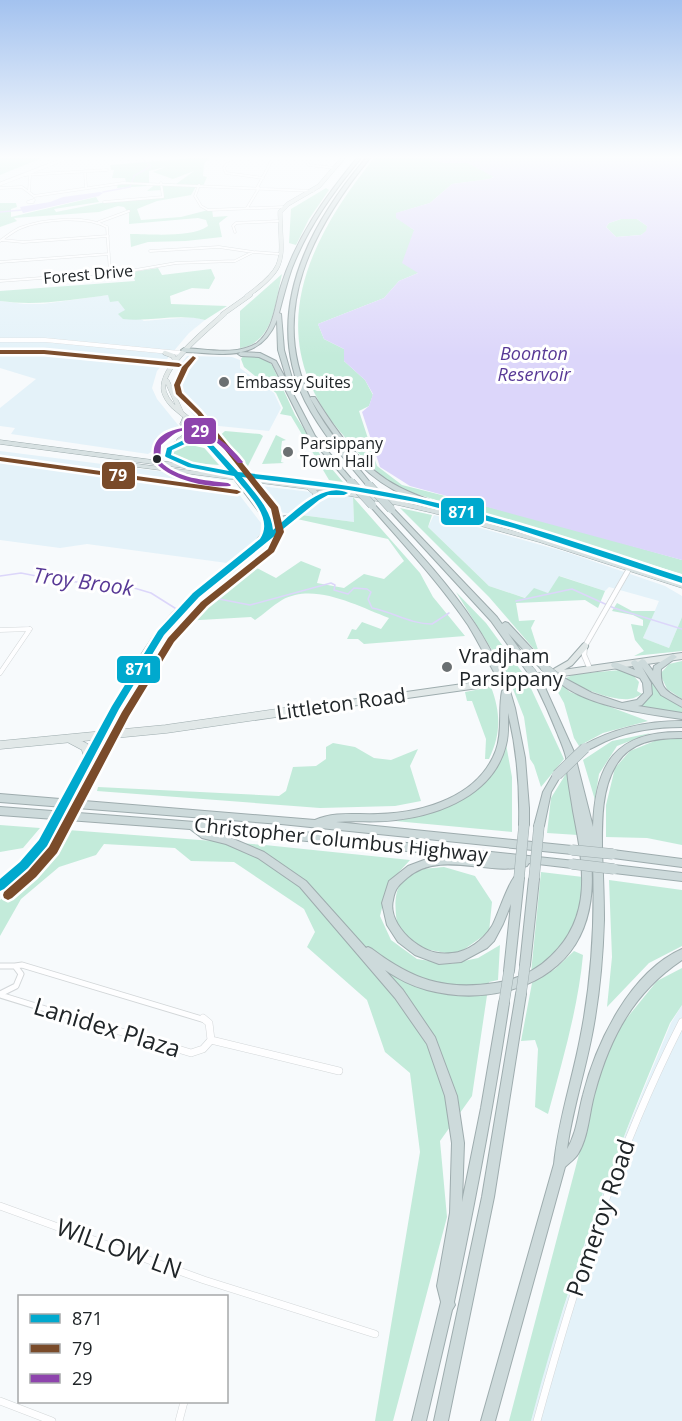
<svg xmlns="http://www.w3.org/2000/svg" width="682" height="1421" viewBox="0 0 682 1421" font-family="'Open Sans',sans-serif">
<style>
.built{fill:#e4f2f9}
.green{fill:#c3ebda}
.water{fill:#dcd6fa;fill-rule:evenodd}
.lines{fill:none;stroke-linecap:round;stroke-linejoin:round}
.stream{stroke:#dcd6fa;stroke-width:1.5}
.minor-far3-casing{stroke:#d3d7d9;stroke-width:3}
.minor-far2-casing{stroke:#d3d7d9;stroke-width:5}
.minor-far1-casing{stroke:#d3d7d9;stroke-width:7}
.minor-casing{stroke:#d3d7d9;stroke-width:8}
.tertiary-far2-casing{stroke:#d3d7d9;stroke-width:4}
.tertiary-far1-casing{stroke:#d3d7d9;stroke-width:4.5}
.tertiary-casing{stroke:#d3d7d9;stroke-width:6}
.secondary-casing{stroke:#d3d7d9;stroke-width:8}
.primary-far3-casing{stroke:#9eacae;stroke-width:4.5}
.primary-far2-casing{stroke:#9eacae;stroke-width:5}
.primary-far1-casing{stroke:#9eacae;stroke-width:8}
.primary-casing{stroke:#9eacae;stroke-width:9}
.trunk-casing{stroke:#9eacae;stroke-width:1}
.motorway-casing{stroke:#9eacae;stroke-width:2}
.minor-far3{stroke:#fefeff;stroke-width:2}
.minor-far2{stroke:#fefeff;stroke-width:4}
.minor-far1{stroke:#fefeff;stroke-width:5}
.minor{stroke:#fefeff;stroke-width:7}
.tertiary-far2{stroke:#fefeff;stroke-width:3}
.tertiary-far1{stroke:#fefeff;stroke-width:4}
.tertiary{stroke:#fefeff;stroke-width:4.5}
.secondary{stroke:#eff3f4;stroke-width:7}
.primary-far3{stroke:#e1e8e8;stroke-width:4}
.primary-far2{stroke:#e1e8e8;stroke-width:4.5}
.primary-far1{stroke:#e1e8e8;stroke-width:6}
.primary{stroke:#e1e8e8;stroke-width:8}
.trunk{fill:#d7e1e2;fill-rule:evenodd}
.motorway{fill:#cddadb;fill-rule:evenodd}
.secondary-bridge-casing{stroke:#d3d7d9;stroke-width:8;stroke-linecap:butt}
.motorway-bridge-far1-casing{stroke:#9eacae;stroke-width:9;stroke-linecap:butt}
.motorway-bridge-casing{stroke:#9eacae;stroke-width:11;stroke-linecap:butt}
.secondary-bridge{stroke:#eff3f4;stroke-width:7}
.motorway-bridge-far1{stroke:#cddadb;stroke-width:8}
.motorway-bridge{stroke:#cddadb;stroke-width:10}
.bus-1-casing{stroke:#fff;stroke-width:5}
.bus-2-casing{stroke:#fff;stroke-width:5}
.bus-3-casing{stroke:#fff;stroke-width:5}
.bus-1{fill:#00a9ce;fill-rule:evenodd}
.bus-2{fill:#7a4b2a;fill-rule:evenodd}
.bus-3{fill:#8e44ad;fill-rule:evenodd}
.poi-dot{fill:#6b7072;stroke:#fff;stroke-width:2}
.bus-dot{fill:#202528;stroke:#fff;stroke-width:2}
.labels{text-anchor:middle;stroke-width:6;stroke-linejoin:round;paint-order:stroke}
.far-street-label{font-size:16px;fill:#202528;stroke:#fff}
.far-poi-label{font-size:16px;fill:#202528;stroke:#fff;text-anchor:start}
.far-water-label{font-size:18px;font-style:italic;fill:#583996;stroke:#fff}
.poi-label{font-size:20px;fill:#202528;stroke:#fff;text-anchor:start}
.street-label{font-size:20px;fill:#202528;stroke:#fff}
.water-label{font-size:21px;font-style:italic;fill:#583996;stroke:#fff}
.near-street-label{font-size:24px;fill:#202528;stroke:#fff}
.line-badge{stroke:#fff;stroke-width:2}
.badge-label{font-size:16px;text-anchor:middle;font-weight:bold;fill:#fff}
</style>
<rect width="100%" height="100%" fill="#f7fafc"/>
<path class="built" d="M108,295L118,301L126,311L144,321L192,317L205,320L189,333L157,371L152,388L157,399L183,431L148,454L11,434L15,428L0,426V408L36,379L0,368V301L24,304H43Z
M187,356L232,357L240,360V368L274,393L281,408L269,431L209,425L197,419L188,409L176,384L178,368Z
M0,451L228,480L261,523L260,539L227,563L87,544L60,548L0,540Z
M251,485L353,497L354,522L271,511Z
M434,515L566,552L665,586L682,596V617L669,648L643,638L659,601L609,587L605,591L560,576L548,593L534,589L526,598L489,586L428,527Z
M682,1005V1421H531L546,1362L601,1193L671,1023Z"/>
<path class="green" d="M0,158H42L0,175Z
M192,158H210L204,164L203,176L207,177L203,186L197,185L191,195L157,201L137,209L141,220L181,217L212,209L213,217L228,216L219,223L222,237L186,241L148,242L131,247L130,234C151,234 191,238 208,226L206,220L198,218L129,224V213L124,207L118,206L99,212L14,218L17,221L0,227V203H16L17,207L11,209V217L96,197L99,202L54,209L56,212L101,203L162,197V190L147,191L157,183L176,184L194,171L173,179L153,172L165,167L149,171V183L146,186L117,188L118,183L126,182L125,178H112L114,170H111L110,165Z
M374,158H432V160L446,163H468L494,176L490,179L452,184L430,203L397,213V218L414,230L418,273L399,281L384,298L318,324L324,339L344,349V361L365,380L373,395L369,406L359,411L377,466L402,485L548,522L682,560V574L403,490C375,474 364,459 343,435C260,339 305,244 374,158Z
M326,188L329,190L309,219L296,245L289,243L291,209Z
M621,219H637L647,226V231L641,235L616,237L606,227L609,223Z
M158,268L162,275L211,269L215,278L209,289L192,288L170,296L171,304L227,306L205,320C179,313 150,322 123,319L118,314L125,310L118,301L110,302L108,295C71,300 37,306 0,301V291L135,281L132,272Z
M282,274C275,302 274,343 240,348V311Z
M244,355L263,357L272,365L295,415L321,456L343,482L329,480L291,416L280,414L283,408L276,393L244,367L241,359Z
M225,431L260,434L263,436L248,466L240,465L216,439Z
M276,435L286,440L282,441L281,449L283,451L281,462L284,463L262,464Z
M188,442L200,443L219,465L182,462L171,457L170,452L174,447Z
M353,497L420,573L433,597L465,636L364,644L358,639H347L352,629L356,630L362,622L381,629L389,618C357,606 315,582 282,600C272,606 264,614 255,620L251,617L183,621L192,611L211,602L215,590L249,564L276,578L301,561L321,569L317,583L344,588L364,574L384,579L404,561L388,539L297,519L301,515L354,522Z
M400,508L432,515L428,527L489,586L525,598L534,588L548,593L559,576L605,591L598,608L585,600L516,603L519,621L535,620L531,628L540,656L489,597Z
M456,592L486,623L522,672L507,674Z
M617,603L632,611H655L643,638L669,648L682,617V651L634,656L644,651L635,640L631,624L643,626V620L633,615L612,611Z
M682,661V699L667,689L660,674L669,664Z
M641,667L661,694L682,708V713L637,707L649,698L652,689Z
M621,670L633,675L639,682L637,691L642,694C638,696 633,699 629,699C614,701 577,688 566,678L574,674Z
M555,679L570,692L648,721L603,733L579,746L574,738L564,703L551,680Z
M528,682L564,759L541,787L534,765L530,759L524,717L511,684Z
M491,687C501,713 501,734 489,759H485L486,739L472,701H467L465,692Z
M651,733L617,746L599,774L595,800L583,760L612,741Z
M682,738V845L647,838L606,837V805L615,768L630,751L657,740Z
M333,743L355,747L374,758L391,760L418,749L410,766L421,801L395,806L320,808L97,791L98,787L279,796L286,791L293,767L316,766L326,759V747Z
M506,744L512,777V832L395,821C445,812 489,796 506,744Z
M567,772L578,835L547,833L551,798Z
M0,825L40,828L23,848L0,852Z
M68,830L265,845L410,860L388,884L380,916L391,940L417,959L450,964L478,958L500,945L498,980L489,982L472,1096L440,1141L447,1217L393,1421H375L420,1152L410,1073L385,1052L367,1000L307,947L315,932L304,909L234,862L191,861L175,848L104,844L96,855L59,867L21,899L0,936V900C28,880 48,858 68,830Z
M444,867L475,876L492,902L489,932L456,955L425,949L399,934C395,913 389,881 416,871C424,868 435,868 444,867Z
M541,872L583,877C582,901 575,934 558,952C550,960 539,966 531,973Z
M609,880L682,890V946L649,963L607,1007L612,957Z
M574,951L583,955C578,1009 562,1062 548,1114L535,1107L538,1049L535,1040L521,1041L532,983L555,969Z
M682,968V1005L670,1023C615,1154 566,1284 531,1421H509L609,1040L657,981Z"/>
<path class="water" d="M432,158H682V560L410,486L380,467L362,412L369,406L373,394L365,380L344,361V349L324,339L318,324L384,298L399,281L418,273L402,263L414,230L396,218V213L430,203L452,184L489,179L494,177L468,163H446L432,160ZM621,219H637L647,226L646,231L641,235L616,237L606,227L609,223Z
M100,192L103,193L99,196L23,213L20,207L50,202L63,197Z"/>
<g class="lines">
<path class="stream" d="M132,182L134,176L151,166L141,158
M103,192L130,187L131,184
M0,212L22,210
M0,576L21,573L62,581L124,585L151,593L178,610
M516,601L572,589L614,608L682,629
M182,612H188L206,602L219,599L250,605L331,583L335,585L334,590L348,594L354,588L367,589L371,592L368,599L372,608C393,612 410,624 432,624L449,613"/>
<defs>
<path id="minor-far3" d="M124,158H127
M230,158L224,168L226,173L263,178
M309,158L307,162L309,165L334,168
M85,172L86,187
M24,175L107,170
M199,185L195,196L201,206L208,210L284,207
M0,188L22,187L34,196
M257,188L273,158
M29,191L30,175
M34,196L123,183L313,191
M33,202H28L34,200
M104,202L163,197L161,183
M247,208L259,188
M99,222L129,211
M235,232L233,226L236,223L279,221
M2,240L23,242L108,236
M0,241C6,237 13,231 20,228C43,219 85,215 107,227L110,273
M150,251L219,247L253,252
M0,262L109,254
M0,281L124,272L176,263L235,261L253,252L280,254"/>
<path id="minor-far2" d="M0,630L30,629
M0,673L30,629"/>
<path id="minor-far1" d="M0,966H15L21,974L16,986L0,994
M15,966L22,965L205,1020
M0,995L81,1020"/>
<path id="minor" d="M76,1018L191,1053L203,1049L211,1040L209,1023L203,1018
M211,1040L339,1071
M0,1206L204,1280L375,1334
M0,1401L52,1421
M179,1421L184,1402
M537,1421C575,1283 617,1149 682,1022"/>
<path id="tertiary-far2" d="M0,184L67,158"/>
<path id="tertiary-far1" d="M0,340H45L180,353"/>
<path id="tertiary" d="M590,669L584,655L585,646L629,569"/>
<path id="secondary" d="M76,783L101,736
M0,886L42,845"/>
<path id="primary-far3" d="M247,296C289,266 281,260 280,212L288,204L319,186L343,158"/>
<path id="primary-far2" d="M225,313C209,328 157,368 164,392C169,407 182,412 192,422C207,440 221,458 236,476
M223,314L250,295
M165,353L173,356L175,360
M167,381L181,412"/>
<path id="primary-far1" d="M266,516L281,520L292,518
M265,540L316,498
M556,671L570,663L585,646
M113,712C133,674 153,634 185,605C213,580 250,561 269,528L266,516L235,475
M287,712L682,656"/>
<path id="primary" d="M101,736L114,710
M70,739L85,747L89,759
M0,745L166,729L298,710"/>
<path id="trunk" d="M186,415L189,417L186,424L192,433L183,440H198L212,444L209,446C195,443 177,438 171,455L181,462V464L343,485L432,502L435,504L432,506L343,489L0,444V440L176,463L165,455C168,448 170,444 177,441V439L186,433L180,424L183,417Z
M123,462C215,475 307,482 398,501C494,522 588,554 682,584V588L539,542L433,513L398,505L334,493L316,500L313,498V494L307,489L121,465L120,464ZM316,490L328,492L319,495V493Z
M449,507L533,531L682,578V582L529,533L447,510L446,509Z"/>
<path id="motorway" d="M357,158H361C333,192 308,227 292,268C287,282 283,298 279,313L281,314L284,350L295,389L291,390L315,436L353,481V483H349L309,437L272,363L259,357L241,356L238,354L241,352L260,353L276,361L288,383L278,350L277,320C259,364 222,353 184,352L181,350L184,348C207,349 236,356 257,343C273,331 275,307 280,289C295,239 325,197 357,158Z
M366,158H370C314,227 267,311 311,400C327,432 350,457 372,485L369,487L367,486C344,459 321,432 305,401C262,313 309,225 366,158Z
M311,397H315C336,431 362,468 399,487C418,497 439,503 459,510V512H455C434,506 413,500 394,490C357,470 331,433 310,398Z
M372,503L374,504C409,542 446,580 475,624C485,639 494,656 502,672L501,674H495C486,658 478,641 468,625C439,582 404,545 370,506V504Z
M391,507L393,508L497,617L502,624L505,622L508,623L548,666L549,668L548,670H542L508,633L535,671L531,674L528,673L491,621L389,510L388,509Z
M673,654L677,657L661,669C660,689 666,691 682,700V707L661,695L642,667L651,683L652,694L642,705L638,706L682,713V719C647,714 582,706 557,680L558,678H564L592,693L622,703L637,700L644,693L643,683L640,678L612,667L611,665L612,663H618L635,670L631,663L632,661L635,660L638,662L642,659L645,660L653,671L654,666Z
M538,678L542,681L574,752L593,827C595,764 615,731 682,732V738C656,738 629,741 615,767C601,791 602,824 602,851C603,874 604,897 604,920C603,954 600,990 594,1024C587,1066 573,1106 567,1149C577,1133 578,1113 583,1095C596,1043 630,972 682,949V960C634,992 610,1037 595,1092C589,1112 589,1136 578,1154C575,1159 569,1163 565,1167L495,1421H481L554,1164C558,1121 572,1081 580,1039C592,980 595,921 593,862L591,861C594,892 590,926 570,952C537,994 475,1003 427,990C412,986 398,979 385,970L403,990L435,1037L457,1096L464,1143L462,1202L481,1108L499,1003L500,999L504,998L508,999L509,1003C494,1103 475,1203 454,1302L455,1305L452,1310L426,1421H412L441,1302L437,1286L450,1213L452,1143L445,1096L427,1044L395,998L300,887L258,858L226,844L202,838L190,829L0,815V807L247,826L575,861L577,864L575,867L572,868L529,863L527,866C489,877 441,849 407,878C399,885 395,888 393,900C389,916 402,933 414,942C426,951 437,955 452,953C468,952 483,940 492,926C497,918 510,876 518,874C520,874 521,875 522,875L524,878L514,971L513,974L509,976L505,974L504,971L511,904L503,924L494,941L487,948L461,962L439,964L415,955L398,942L387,925L382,903L388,884L389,881L408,866L424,860L438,857H452L488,859L206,831L231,838L264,852L306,881L366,948L368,947L372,949C412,979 444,991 495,983C515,980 536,971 551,956C594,915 583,863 573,811C571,797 568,784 567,770C566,766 567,761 566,757C564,749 561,742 558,735C551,717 543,699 534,681Z
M506,688L510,691L515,708L525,758L529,808V825L527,828L524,829L521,828L519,825C520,787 517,750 508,713C508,723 509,734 506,745C494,794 441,815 396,820C376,823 356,820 336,822L572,846L575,847L577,850L575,853L572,854L281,824L0,802V794L315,820C335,811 356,815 378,814C423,813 479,797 496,750C503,731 498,710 502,691Z
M682,721V727C658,727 634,730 611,739C602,742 594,748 585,751L582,750L581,748L582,746C614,728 646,721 682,721Z
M557,772L560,773L561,775L551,792L544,826L542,829L539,830L536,829L534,826L543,792L554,773Z
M613,850L682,859V867L613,858L610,857L608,854L610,851Z
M614,865L682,873V881L614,873L611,872L609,869L611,866Z
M534,875L537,876L539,879L530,965L529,968L525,970L521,968L520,965L529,879L531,876Z
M521,989L525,990L526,994L494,1197L448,1421H434L482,1197L516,994L517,990Z"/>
</defs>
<use href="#minor-far3" class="minor-far3-casing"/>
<use href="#minor-far2" class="minor-far2-casing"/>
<use href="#minor-far1" class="minor-far1-casing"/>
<use href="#minor" class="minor-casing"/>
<use href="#tertiary-far2" class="tertiary-far2-casing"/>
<use href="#tertiary-far1" class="tertiary-far1-casing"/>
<use href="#tertiary" class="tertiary-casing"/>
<use href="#secondary" class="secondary-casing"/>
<use href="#primary-far3" class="primary-far3-casing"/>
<use href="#primary-far2" class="primary-far2-casing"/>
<use href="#primary-far1" class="primary-far1-casing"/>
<use href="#primary" class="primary-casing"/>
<use href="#trunk" class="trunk-casing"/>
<use href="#motorway" class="motorway-casing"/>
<use href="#minor-far3" class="minor-far3"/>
<use href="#minor-far2" class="minor-far2"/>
<use href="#minor-far1" class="minor-far1"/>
<use href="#minor" class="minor"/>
<use href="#tertiary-far2" class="tertiary-far2"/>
<use href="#tertiary-far1" class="tertiary-far1"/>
<use href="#tertiary" class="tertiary"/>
<use href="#secondary" class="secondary"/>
<use href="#primary-far3" class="primary-far3"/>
<use href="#primary-far2" class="primary-far2"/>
<use href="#primary-far1" class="primary-far1"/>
<use href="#primary" class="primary"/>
<use href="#trunk" class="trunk"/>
<use href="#motorway" class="motorway"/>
<defs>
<path id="secondary-bridge" d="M42,845L76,783"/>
<path id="motorway-bridge-far1" d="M351,482L372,505
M369,485L391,509
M545,668L561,680
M531,671L538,681
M498,672L504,686"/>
<path id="motorway-bridge" d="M557,775L585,748
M572,850L613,854
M572,864L614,869
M519,878L524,825
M534,879L539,826
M521,994L525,965
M504,1003L509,971"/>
</defs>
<use href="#secondary-bridge" class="secondary-bridge-casing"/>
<use href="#motorway-bridge-far1" class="motorway-bridge-far1-casing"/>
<use href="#motorway-bridge" class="motorway-bridge-casing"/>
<use href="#secondary-bridge" class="secondary-bridge"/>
<use href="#motorway-bridge-far1" class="motorway-bridge-far1"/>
<use href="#motorway-bridge" class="motorway-bridge"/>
<defs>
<path id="bus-1" d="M188,438L211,443L238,472C297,479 357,485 415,498C505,517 594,548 682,577V583L514,528L416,502L349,490L242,477C254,492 271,509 273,530C291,515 323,480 348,493L344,495H328L319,500L199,597L164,635L119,709L47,846L28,868L4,889L0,891V879L20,862L39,840L112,706L158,631L193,593L260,539C275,518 246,492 234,476L188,467L166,457L165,456L167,448ZM189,442L207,446L229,471L192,464L171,455L172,450Z"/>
<path id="bus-2" d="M0,350H44L179,363L182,365L179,367L44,354H0Z
M193,356L196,358L188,368L180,385L182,393L201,412L278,507L284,532L274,552L207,606L174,642L129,716L57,853L36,877L12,898L8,900L4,898L3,895L4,892L28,871L49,847L122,712L168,638L201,602L268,549L276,532L271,509L197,414L176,394L174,385L182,367Z
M0,457L237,490L241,492L237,494L0,461Z"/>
<path id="bus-3" d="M190,427C213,432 229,444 243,462L242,463H238C224,448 203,426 181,431C173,433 167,440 161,445L160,461C177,479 205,480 228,483L231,485L230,486C206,488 170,480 154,461C154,457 153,449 155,445C160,432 178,428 190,427Z"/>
</defs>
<use href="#bus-1" class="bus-1-casing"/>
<use href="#bus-2" class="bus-2-casing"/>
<use href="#bus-3" class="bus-3-casing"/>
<use href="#bus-1" class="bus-1"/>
<use href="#bus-2" class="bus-2"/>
<use href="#bus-3" class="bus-3"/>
</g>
<linearGradient id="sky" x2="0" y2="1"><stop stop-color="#a3c2ef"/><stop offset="0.44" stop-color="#fbfdfe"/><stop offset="1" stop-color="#fbfdfe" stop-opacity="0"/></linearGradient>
<rect width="682" height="357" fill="url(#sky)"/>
<g class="poi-dot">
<circle cx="224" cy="382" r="6"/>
<circle cx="288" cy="452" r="6"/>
<circle cx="447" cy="667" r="6"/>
</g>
<circle class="bus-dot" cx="157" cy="459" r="5"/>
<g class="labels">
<g class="far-street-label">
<text transform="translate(88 274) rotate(-5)" y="6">Forest Drive</text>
</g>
<g class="far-poi-label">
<text x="236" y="388">Embassy Suites</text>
<text x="300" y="449">Parsippany<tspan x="300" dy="18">Town Hall</tspan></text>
</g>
<g class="far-water-label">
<text x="534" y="360">Boonton<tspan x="534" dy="21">Reservoir</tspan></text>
</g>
<g class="poi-label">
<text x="459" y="663">Vradjham<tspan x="459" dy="23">Parsippany</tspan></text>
</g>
<g class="street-label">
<text transform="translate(341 704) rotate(-8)" y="7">Littleton Road</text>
<text transform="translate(341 840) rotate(6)" y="7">Christopher Columbus Highway</text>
</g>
<g class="water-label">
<text transform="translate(83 582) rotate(8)" y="7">Troy Brook</text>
</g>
<g class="near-street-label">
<text transform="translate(107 1028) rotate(17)" y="8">Lanidex Plaza</text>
<text transform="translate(601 1218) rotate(-71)" y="8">Pomeroy Road</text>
<text transform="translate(119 1249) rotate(20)" y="8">WILLOW LN</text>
</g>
</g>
<g class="line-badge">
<rect x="183" y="417" width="34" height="28" rx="6" fill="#8e44ad"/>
<rect x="101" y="461" width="35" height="29" rx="6" fill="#7a4b2a"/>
<rect x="440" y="497" width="45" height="29" rx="6" fill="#00a9ce"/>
<rect x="116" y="655" width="45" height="29" rx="6" fill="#00a9ce"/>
</g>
<g class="badge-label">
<text x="200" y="437">29</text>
<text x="118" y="481">79</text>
<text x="462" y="518">871</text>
<text x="139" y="675">871</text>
</g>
<rect x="18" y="1295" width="210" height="108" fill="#ffffff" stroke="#a6a8a9" stroke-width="1.5"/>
<rect x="30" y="1314" width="30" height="9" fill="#00a9ce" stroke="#a6a8a9" stroke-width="1.5"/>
<text x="72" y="1325" font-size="18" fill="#202528">871</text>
<rect x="30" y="1344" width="30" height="9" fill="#7a4b2a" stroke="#a6a8a9" stroke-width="1.5"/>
<text x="72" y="1355" font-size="18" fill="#202528">79</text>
<rect x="30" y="1374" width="30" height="9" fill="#8e44ad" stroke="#a6a8a9" stroke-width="1.5"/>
<text x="72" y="1385" font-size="18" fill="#202528">29</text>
</svg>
